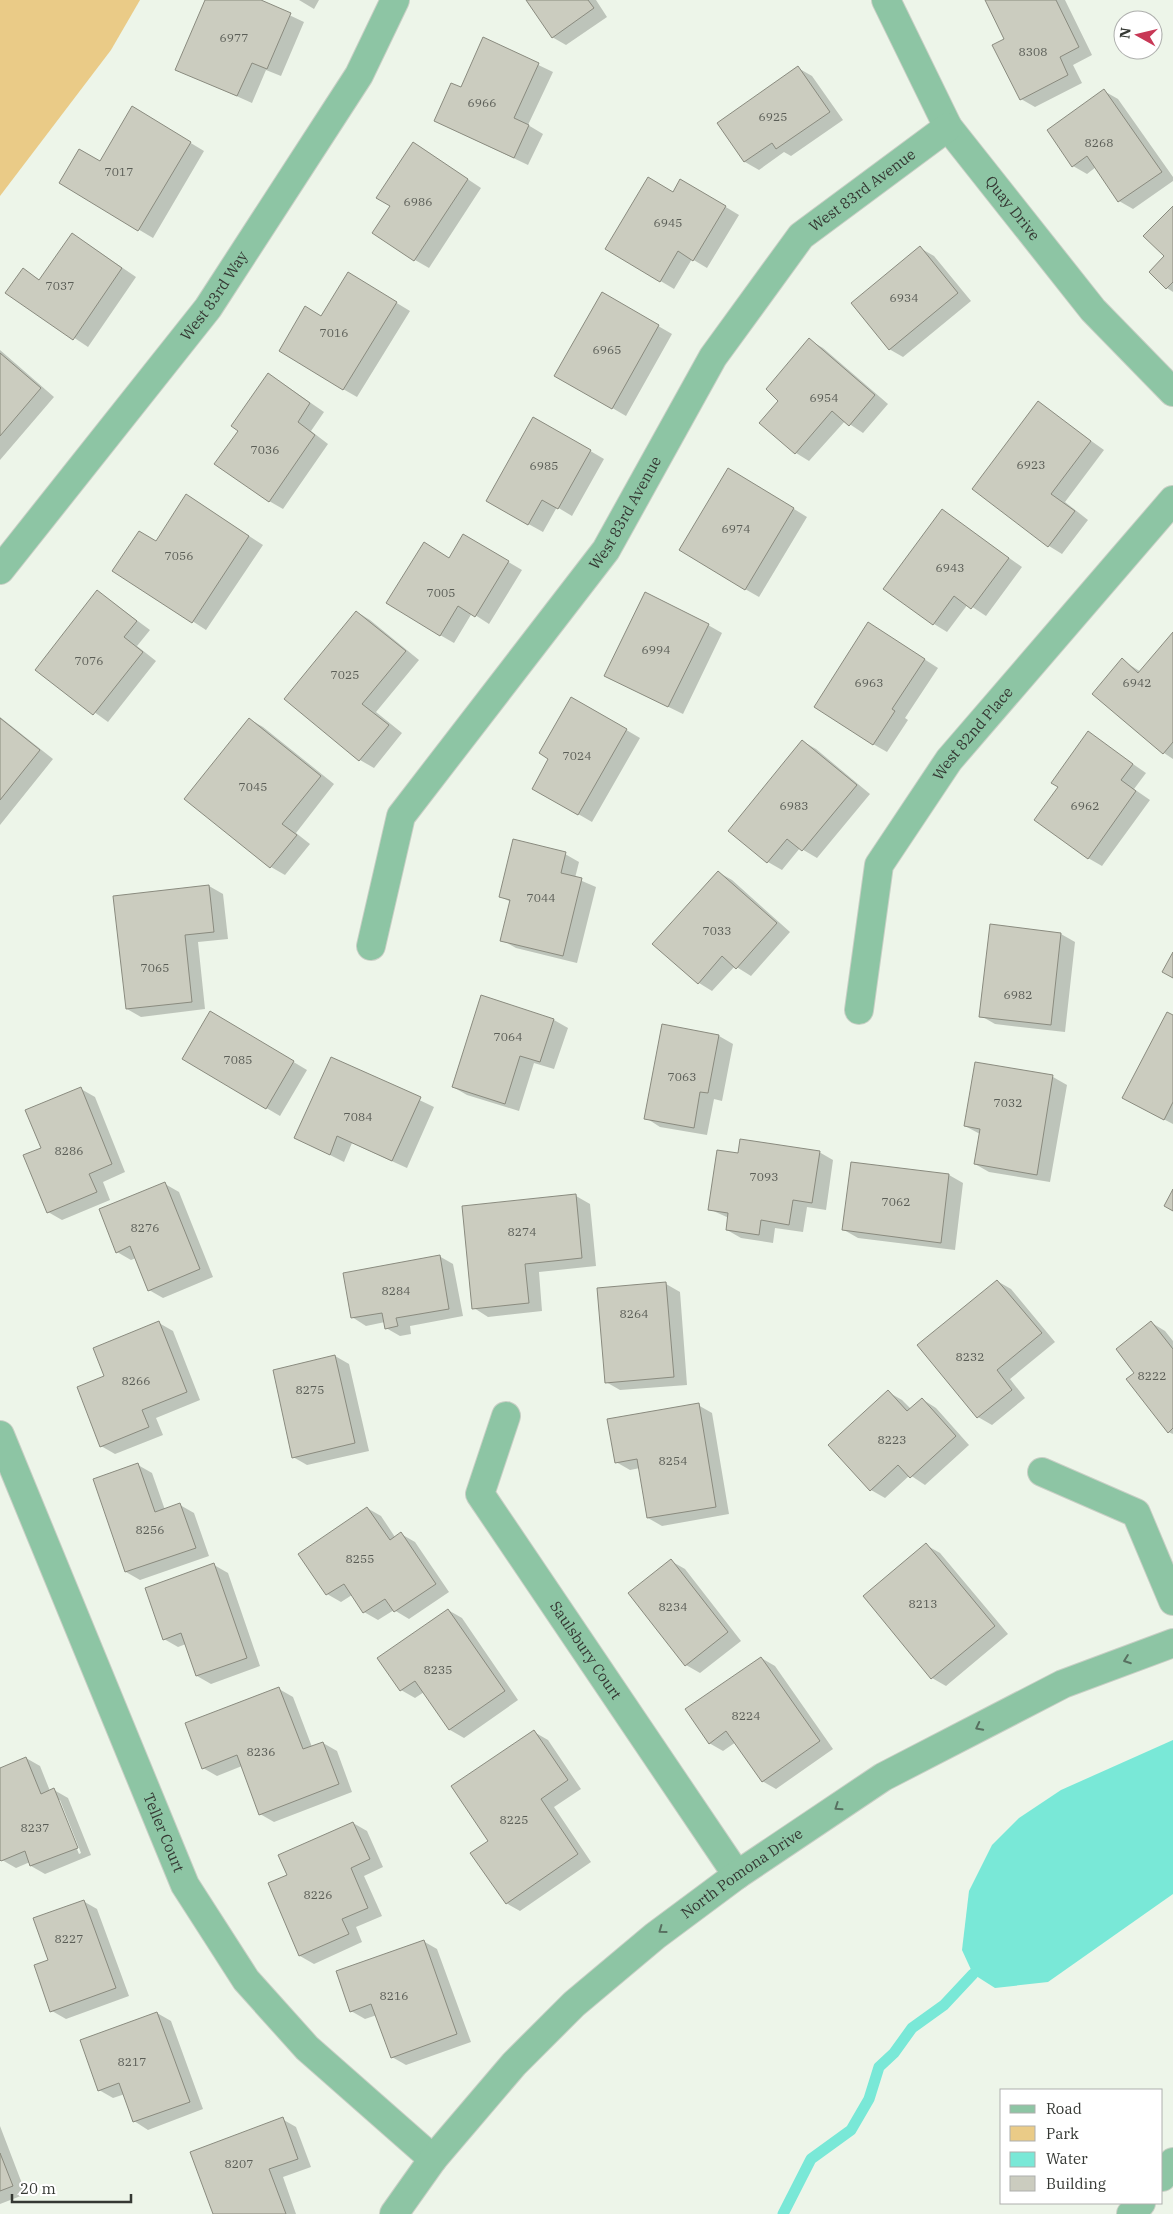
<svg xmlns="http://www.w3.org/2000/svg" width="1173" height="2214" viewBox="0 0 1173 2214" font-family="'IBM Plex Serif',serif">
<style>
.green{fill:#eacb87}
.water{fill:#79e8d7}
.shadow{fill:#0003;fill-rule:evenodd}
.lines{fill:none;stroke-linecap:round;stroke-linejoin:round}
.stream{stroke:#79e8d7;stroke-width:11}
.building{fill:#cbccbf;stroke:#8a8b7f}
.street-casing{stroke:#c8cfc5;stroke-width:30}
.street{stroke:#8dc5a4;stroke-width:28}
.oneway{stroke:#587060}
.labels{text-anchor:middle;stroke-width:5;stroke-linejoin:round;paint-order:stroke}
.number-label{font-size:12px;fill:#5a5d56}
.street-label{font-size:15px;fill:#353833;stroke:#fff}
</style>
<rect width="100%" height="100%" fill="#edf5e9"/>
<path class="green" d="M0,0H140L111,50L0,196Z"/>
<path class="water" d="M1173,1740V1894L1048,1982L995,1988L973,1974L962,1950L969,1891L992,1845L1019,1818L1061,1790Z"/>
<path class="shadow" d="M206,0H257L304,22L281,76L266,70L252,103L176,69Z
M299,0H319L314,9Z
M527,0H596L607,17L566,45L552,37Z
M988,0H1065L1092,55L1073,65L1082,83L1035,107L1021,99L1006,39Z
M484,39L553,72L528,125L543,134L528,165L435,121L462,89Z
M798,68L812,76L843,120L791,156L784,152L759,170L745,162L718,124Z
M1104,91L1118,99L1173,177V181L1133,209L1119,201L1096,167L1087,174L1073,166Z
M146,116L204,151L153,238L60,183L100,163Z
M427,152L481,188L429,268L415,260Z
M681,180L739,215L707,268L692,259L674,289L607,249L673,193Z
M1173,208V292L1167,288L1166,256Z
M86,243L136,277L88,347L7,293L23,270L40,280Z
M920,248L934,256L971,301L903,357L889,349Z
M362,282L410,311L357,397L343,389Z
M603,294L672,334L626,416L556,375Z
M809,340L823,348L888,404L863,433L845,421L809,461L796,453L761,423L780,401Z
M0,350L54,397L0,460Z
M282,383L324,412L311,431L328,444L283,509L269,501Z
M1038,403L1104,450L1065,502L1088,520L1062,554L1049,546L974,489Z
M534,418L604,459L572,516L557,507L543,532L487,501Z
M742,477L807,517L759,597L745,589Z
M200,504L263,545L206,630L114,570L156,542Z
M943,511L1022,567L986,616L968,604L947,632L934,624Z
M463,535L522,570L489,624L472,613L454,643L440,635L449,559Z
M97,591L150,630L137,646L156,661L108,722L36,670Z
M357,612L370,620L419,660L376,712L402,733L374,768L360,760Z
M708,625L722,633L683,714L605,676Z
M882,632L938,668L905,718L908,720L887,752L873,744Z
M1173,633V759L1164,753L1122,660L1141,672Z
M572,698L640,738L592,822L533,788L550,759Z
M0,717L53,759L0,825Z
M249,719L263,727L334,784L296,833L310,844L285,875L271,867L186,799Z
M1088,733L1146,773L1134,789L1150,800L1102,866L1088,858L1060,787Z
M802,741L816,749L870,794L817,858L800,848L782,870L768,862L730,831Z
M565,854L579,862L575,878L596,887L577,963L516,948L502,940L511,902L501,897Z
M718,872L732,880L790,932L751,976L735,966L712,991L699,983L654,944Z
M209,886L223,894L228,939L198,942L205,1009L141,1017L127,1009Z
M991,926L1061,934L1075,942L1065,1032L995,1024L981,1016Z
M481,997L554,1020L568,1028L554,1069L534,1063L519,1111L467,1095L453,1087Z
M211,1013L307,1070L280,1116L183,1059Z
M1173,1016V1124L1138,1106Z
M663,1026L719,1036L733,1044L722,1101L714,1099L707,1135L660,1127L646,1118Z
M331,1058L434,1107L407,1168L352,1143L344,1162L296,1138Z
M976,1064L1053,1077L1067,1085L1050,1182L989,1172L975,1164L980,1134L965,1126Z
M81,1089L95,1097L125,1172L103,1182L110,1200L62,1220L48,1212L42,1149Z
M819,1152L833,1160L826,1210L807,1207L803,1232L775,1228L773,1243L741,1238L727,1230L729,1218L709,1209L740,1155Z
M949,1175L963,1183L955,1250L858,1238L844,1230Z
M165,1184L179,1192L213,1277L163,1298L149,1290L136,1258L131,1260L117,1252Z
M576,1196L590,1204L596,1266L539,1272L542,1311L488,1317L474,1308Z
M439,1256L453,1264L463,1316L410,1326L411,1334L400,1336L386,1328L385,1322L366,1326L352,1317Z
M997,1281L1011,1289L1055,1342L1010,1379L1025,1398L992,1425L978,1417Z
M666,1284L680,1292L687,1385L620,1390L606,1382Z
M159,1323L173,1331L200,1400L156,1418L163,1435L115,1454L101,1446L106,1376Z
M1152,1323L1165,1331L1173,1341V1434L1168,1432L1136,1373Z
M335,1356L349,1364L369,1451L307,1465L293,1457Z
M888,1392L902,1400L911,1409L922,1399L936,1408L969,1445L925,1485L910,1475L885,1498L871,1490Z
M698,1405L712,1413L729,1514L662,1526L648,1518L640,1468L630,1470L616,1462Z
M138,1465L152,1473L165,1510L180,1505L194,1513L209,1556L140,1580L126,1572Z
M367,1508L381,1516L395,1537L401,1534L415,1542L449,1592L409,1619L394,1610L378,1620L364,1612L352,1595L341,1602L327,1594Z
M926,1545L940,1553L1008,1634L946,1686L932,1678Z
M671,1561L685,1569L741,1641L700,1673L686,1665Z
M214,1565L228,1573L260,1666L211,1684L197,1676L186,1644L178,1647L164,1639Z
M448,1610L462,1618L518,1700L464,1738L450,1730L424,1692L415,1698L401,1690L379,1658Z
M761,1658L775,1666L833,1749L776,1789L762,1781L736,1742L723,1751L709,1743Z
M279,1689L293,1697L312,1747L323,1743L337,1751L352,1792L274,1822L260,1814L242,1766L217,1776L203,1768Z
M534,1732L548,1740L581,1789L554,1807L591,1862L520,1911L506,1903L490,1841Z
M26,1758L40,1766L50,1791L54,1790L68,1798L91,1855L45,1874L31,1866L30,1862L16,1868L2,1860L0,1856V1769ZM57,1800H60L81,1853L79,1854Z
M353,1823L367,1831L383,1867L364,1876L382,1916L356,1927L362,1942L314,1964L300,1956L269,1884L288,1876Z
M83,1901L97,1909L129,1996L66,2019L52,2011L49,1961Z
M423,1941L437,1949L471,2042L406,2065L392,2057L377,2015L365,2019L351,2011Z
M157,2013L171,2021L203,2109L148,2130L134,2121L125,2094L113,2098L99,2090Z
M282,2119L296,2127L311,2167L283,2177L296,2214H214Z
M0,2126L26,2194L0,2204Z"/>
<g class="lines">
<path class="stream" d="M783,2214L811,2159L851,2130L869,2099L879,2067L894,2053L912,2028L944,2005L973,1974"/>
</g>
<path class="building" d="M205,0H261L291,13L267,69L252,63L237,96L175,70Z
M526,0H588L594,8L552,38Z
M985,0H1056L1079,47L1060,57L1068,75L1020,100L992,45L1004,39Z
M483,37L539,63L514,118L529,125L514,158L434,121L451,83L461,87Z
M798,66L830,112L776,149L772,143L744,162L717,123Z
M1104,89L1162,172L1118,202L1087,156L1072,167L1047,130Z
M132,106L191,142L138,231L59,183L79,149L100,161Z
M413,142L468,179L414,261L372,233L390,206L376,198Z
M648,177L673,192L680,179L726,206L693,261L678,251L660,282L605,249Z
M1173,206V282L1166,289L1149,272L1164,256L1143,236Z
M72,233L122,268L73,340L5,293L23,268L39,280Z
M920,246L958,293L889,350L851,303Z
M348,272L397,302L343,390L279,351L305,306L321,316Z
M602,292L659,325L612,409L554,376Z
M809,338L875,395L849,426L832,411L795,454L759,423L778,401L766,389Z
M0,353L41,388L0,436Z
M268,373L310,403L298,422L315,435L269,502L214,464L238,431L231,426Z
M1038,401L1091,441L1051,494L1075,511L1048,547L972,489Z
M533,417L591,450L558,509L542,500L528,525L486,501Z
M728,468L794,508L745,590L679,550Z
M186,494L249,536L192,623L112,571L139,531L156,541Z
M942,509L1009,558L971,609L954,596L933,625L883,589Z
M463,534L509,561L475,617L458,606L440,636L386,603L424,542L449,558Z
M97,590L137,621L124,637L143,652L93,715L35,670Z
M645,592L709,624L668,707L604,676Z
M356,611L406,651L362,704L389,725L359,761L284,699Z
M868,622L925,659L892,709L895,711L873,745L814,707Z
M1173,632V742L1163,754L1092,694L1122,658L1138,673Z
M571,697L627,729L578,815L532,789L548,759L539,753Z
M0,718L40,750L0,800Z
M249,718L321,776L282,824L297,835L270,868L184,799Z
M1088,731L1133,764L1121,780L1136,791L1088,859L1034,820L1058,787L1051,783Z
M802,740L857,785L802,851L787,839L767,863L728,831Z
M513,839L566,852L561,873L582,878L563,956L500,941L510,900L499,897Z
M718,871L777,923L736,969L722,956L698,984L652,944Z
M209,885L214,932L185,935L192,1002L126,1009L113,896Z
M990,924L1061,933L1051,1025L979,1017Z
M1173,952V978L1162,972Z
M481,995L554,1019L540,1062L520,1056L505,1104L452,1087Z
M210,1011L294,1061L266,1109L182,1059Z
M1167,1012L1173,1015V1102L1164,1120L1122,1098Z
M662,1024L719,1035L708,1093L700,1092L694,1128L644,1119Z
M331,1057L421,1097L392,1161L337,1136L330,1155L294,1138Z
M975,1062L1053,1075L1037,1175L974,1164L980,1129L964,1126Z
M81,1087L112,1164L89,1174L97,1192L47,1213L23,1155L41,1148L25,1110Z
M740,1139L820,1151L812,1203L793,1200L789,1225L761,1220L759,1235L726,1230L728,1213L708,1210L717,1150L738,1153Z
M851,1162L949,1174L941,1243L842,1230Z
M165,1182L200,1269L148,1291L130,1246L116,1253L99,1209Z
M1173,1189V1211L1164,1206Z
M576,1194L582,1258L525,1264L529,1303L472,1309L462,1206Z
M440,1255L449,1309L396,1318L398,1326L385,1329L382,1313L351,1318L343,1273Z
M997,1280L1042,1333L997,1370L1012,1390L977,1418L917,1345Z
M666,1282L674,1377L605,1383L597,1288Z
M159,1321L187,1392L142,1410L149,1427L100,1447L77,1387L104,1376L93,1348Z
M1151,1321L1173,1349V1428L1168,1433L1126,1379L1134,1373L1116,1349Z
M335,1355L355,1443L292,1458L273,1370Z
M888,1390L907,1411L922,1398L956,1436L910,1478L898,1465L870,1491L828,1445Z
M699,1403L716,1507L647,1518L637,1459L615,1463L607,1419Z
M138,1463L155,1512L180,1503L196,1548L125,1572L93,1479Z
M367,1507L390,1540L401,1532L436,1584L394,1612L385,1599L363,1613L344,1584L326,1595L298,1554Z
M926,1543L995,1626L931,1679L863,1596Z
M671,1559L728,1632L685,1666L628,1593Z
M214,1563L247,1658L196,1676L181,1633L163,1640L145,1588Z
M448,1609L505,1691L449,1730L415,1681L400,1691L377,1658Z
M761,1657L820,1741L762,1782L726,1731L709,1744L685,1709Z
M279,1687L303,1749L323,1742L339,1784L259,1815L237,1755L202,1769L185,1723Z
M534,1730L568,1780L541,1799L578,1854L506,1904L470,1853L488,1841L451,1786Z
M26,1757L41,1794L54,1788L78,1848L30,1866L25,1851L1,1861L0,1860V1768Z
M353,1822L370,1859L351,1868L368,1908L342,1919L349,1934L299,1956L268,1883L287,1875L278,1855Z
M84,1900L116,1988L50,2012L34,1965L48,1960L33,1918Z
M424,1940L457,2034L391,2058L371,2004L350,2012L336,1971Z
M157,2012L190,2102L133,2122L119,2083L98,2091L80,2040Z
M283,2117L298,2159L269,2169L286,2214H213L190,2152Z
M0,2153L13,2186L0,2191Z"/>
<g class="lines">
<defs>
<g id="street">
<path id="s1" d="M886,0L948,127L1093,310L1173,392"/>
<path id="s2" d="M0,570L208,308L359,75L395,0"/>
<path id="s3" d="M371,946L401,816L606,550L713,357L801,236L948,127"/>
<path id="s4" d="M859,1010L879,865L949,760L1173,500"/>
<path id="s5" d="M506,1416L480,1494L737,1875"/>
<path id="s6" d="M0,1435L185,1885L246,1980L307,2048L433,2159"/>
<path d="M1042,1472L1136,1513L1173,1601"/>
<path d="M1162,2177L1173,2162"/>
<path id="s7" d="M394,2214L433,2159L514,2064L574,2004L655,1936L737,1875L883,1777L1063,1684L1173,1643"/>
<path d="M1131,2214L1141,2203"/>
</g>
</defs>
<use href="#street" class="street-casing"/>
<use href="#street" class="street"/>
</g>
<defs><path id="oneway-chevron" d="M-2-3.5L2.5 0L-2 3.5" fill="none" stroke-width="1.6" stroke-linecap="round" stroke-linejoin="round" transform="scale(1.25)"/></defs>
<g class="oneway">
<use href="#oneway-chevron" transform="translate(1127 1660) rotate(160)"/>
<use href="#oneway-chevron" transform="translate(979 1727) rotate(153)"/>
<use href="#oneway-chevron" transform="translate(838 1807) rotate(146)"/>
<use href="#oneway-chevron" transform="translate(662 1930) rotate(144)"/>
</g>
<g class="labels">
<g class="number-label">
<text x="234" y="42">6977</text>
<text x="1033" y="56">8308</text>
<text x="482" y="107">6966</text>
<text x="773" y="121">6925</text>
<text x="1099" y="147">8268</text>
<text x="119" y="176">7017</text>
<text x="418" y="206">6986</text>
<text x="668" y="227">6945</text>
<text x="60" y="290">7037</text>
<text x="904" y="302">6934</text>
<text x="334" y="337">7016</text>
<text x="607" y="354">6965</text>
<text x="824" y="402">6954</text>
<text x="265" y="454">7036</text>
<text x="1031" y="469">6923</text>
<text x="544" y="470">6985</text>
<text x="736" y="533">6974</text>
<text x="179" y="560">7056</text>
<text x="950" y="572">6943</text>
<text x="441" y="597">7005</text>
<text x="656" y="654">6994</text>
<text x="89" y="665">7076</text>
<text x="345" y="679">7025</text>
<text x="869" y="687">6963</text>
<text x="1137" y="687">6942</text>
<text x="577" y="760">7024</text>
<text x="253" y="791">7045</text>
<text x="794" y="810">6983</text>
<text x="1085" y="810">6962</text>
<text x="541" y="902">7044</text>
<text x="717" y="935">7033</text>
<text x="155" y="972">7065</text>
<text x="1018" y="999">6982</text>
<text x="508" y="1041">7064</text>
<text x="238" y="1064">7085</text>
<text x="682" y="1081">7063</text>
<text x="1008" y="1107">7032</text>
<text x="358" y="1121">7084</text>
<text x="69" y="1155">8286</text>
<text x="764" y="1181">7093</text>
<text x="896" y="1206">7062</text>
<text x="145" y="1232">8276</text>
<text x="522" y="1236">8274</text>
<text x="396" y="1295">8284</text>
<text x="634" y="1318">8264</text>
<text x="970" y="1361">8232</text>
<text x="1152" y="1380">8222</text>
<text x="136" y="1385">8266</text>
<text x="310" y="1394">8275</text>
<text x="892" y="1444">8223</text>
<text x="673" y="1465">8254</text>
<text x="150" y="1534">8256</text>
<text x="360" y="1563">8255</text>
<text x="923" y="1608">8213</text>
<text x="673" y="1611">8234</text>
<text x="438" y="1674">8235</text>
<text x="746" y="1720">8224</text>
<text x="261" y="1756">8236</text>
<text x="514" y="1824">8225</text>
<text x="35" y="1832">8237</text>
<text x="318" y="1899">8226</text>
<text x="69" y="1943">8227</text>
<text x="394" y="2000">8216</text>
<text x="132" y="2066">8217</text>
<text x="239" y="2168">8207</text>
</g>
<g class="street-label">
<text dy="5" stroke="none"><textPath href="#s3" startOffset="916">West 83rd Avenue</textPath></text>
<text dy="5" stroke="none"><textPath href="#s1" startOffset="245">Quay Drive</textPath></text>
<text dy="5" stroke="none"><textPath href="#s2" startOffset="348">West 83rd Way</textPath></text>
<text dy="5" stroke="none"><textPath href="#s3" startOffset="511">West 83rd Avenue</textPath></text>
<text dy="5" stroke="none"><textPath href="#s4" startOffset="308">West 82nd Place</textPath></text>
<text dy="5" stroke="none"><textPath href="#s5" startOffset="271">Saulsbury Court</textPath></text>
<text dy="5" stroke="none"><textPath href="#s6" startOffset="430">Teller Court</textPath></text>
<text dy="5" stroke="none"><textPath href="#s7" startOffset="490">North Pomona Drive</textPath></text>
</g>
</g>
<rect x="1000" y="2089" width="162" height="115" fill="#ffffff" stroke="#aeafad"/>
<rect x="1010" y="2105" width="25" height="8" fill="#8dc5a4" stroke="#aeafad"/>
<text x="1046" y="2114" font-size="15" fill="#353833">Road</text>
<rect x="1010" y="2126" width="25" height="15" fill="#eacb87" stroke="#aeafad"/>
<text x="1046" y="2139" font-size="15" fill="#353833">Park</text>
<rect x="1010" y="2152" width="25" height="15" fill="#79e8d7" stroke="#aeafad"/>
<text x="1046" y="2164" font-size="15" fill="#353833">Water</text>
<rect x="1010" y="2176" width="25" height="15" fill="#cbccbf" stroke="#aeafad"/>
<text x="1046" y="2189" font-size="15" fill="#353833">Building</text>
<g transform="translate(1138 35) rotate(278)"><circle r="24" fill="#ffffff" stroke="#aeafad"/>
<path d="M0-4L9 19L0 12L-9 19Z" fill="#c83856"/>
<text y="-8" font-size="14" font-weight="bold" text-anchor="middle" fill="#353833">N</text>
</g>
<path d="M12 2194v8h119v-8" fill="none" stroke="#353833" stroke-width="2.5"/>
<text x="20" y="2194" font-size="15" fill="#353833" stroke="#ffffff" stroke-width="4" paint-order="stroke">20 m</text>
</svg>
